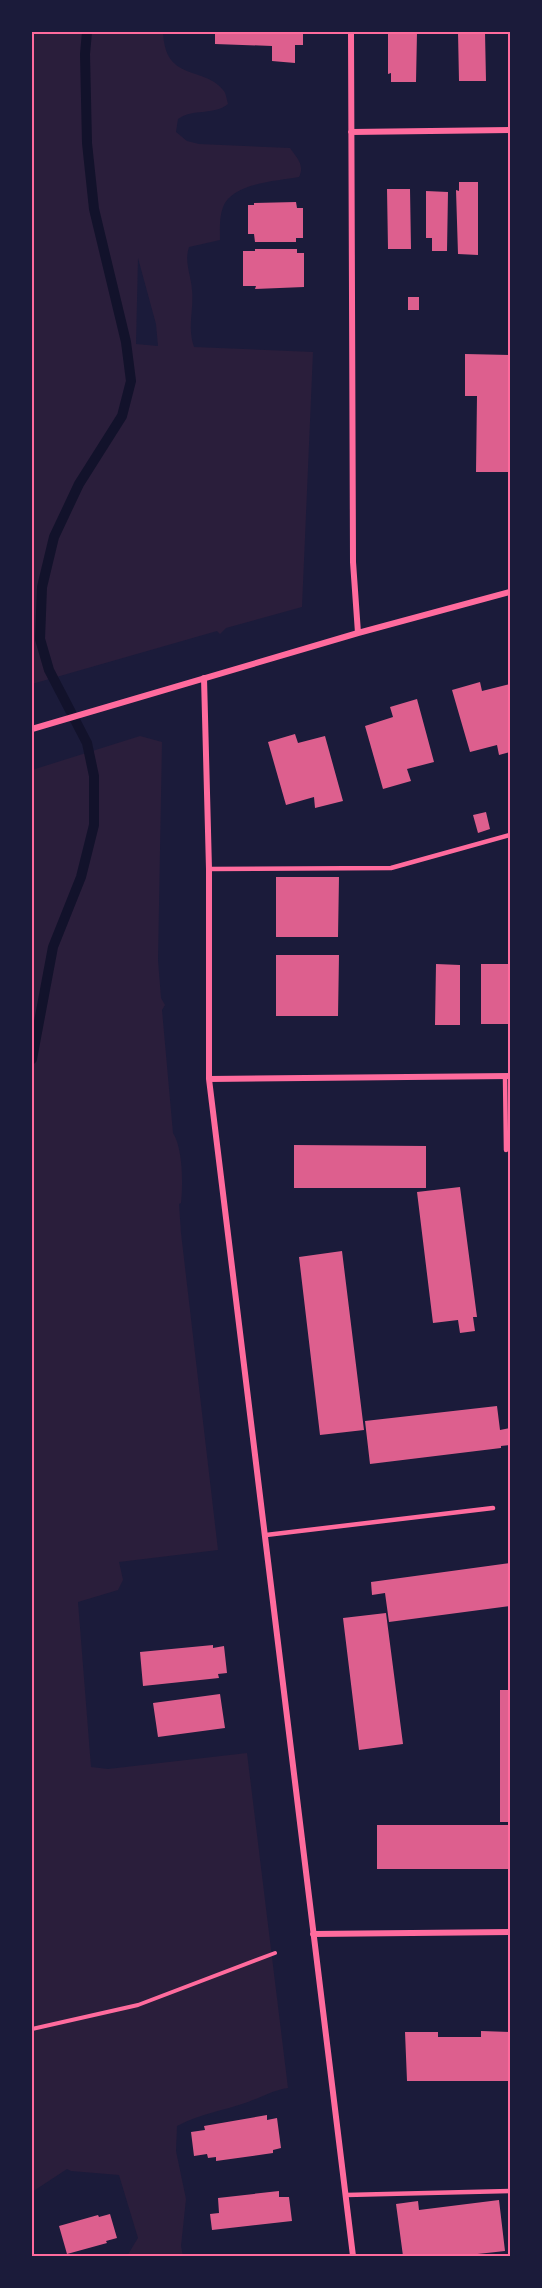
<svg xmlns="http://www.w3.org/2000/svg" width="542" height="2288" viewBox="0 0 542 2288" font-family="Mulish,sans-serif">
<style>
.green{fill:#2a1e3b;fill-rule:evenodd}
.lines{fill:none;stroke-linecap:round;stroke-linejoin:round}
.stream{stroke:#12122b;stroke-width:10}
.building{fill:#dd5f8e}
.path{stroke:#ff6b9d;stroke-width:4}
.service{stroke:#ff6b9d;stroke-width:4.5}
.minor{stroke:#ff6b9d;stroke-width:6}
.neatline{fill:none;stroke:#ff6b9d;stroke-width:2}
</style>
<rect width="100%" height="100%" fill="#1b1b3a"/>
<path class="green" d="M32,32H163C165,83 204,65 224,91C226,94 227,100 228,104C213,116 193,108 178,119L176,132L187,141L199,144L290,148C297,158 305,165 299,177C277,181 232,183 223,207C219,218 220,229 220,240L189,247C184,262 191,275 192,290C194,310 187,327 194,347L313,352L302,607L226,628L220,634L217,631L32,684ZM138,258L156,324L158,346L136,344Z
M140,736L162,742L158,960L161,998L165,1005L162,1010L173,1133C183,1149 183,1184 181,1203L179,1204L181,1233L218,1550L119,1562L123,1580L118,1590L78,1602L91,1767L108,1769L247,1753L288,2088C273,2090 262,2097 248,2102C223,2111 202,2113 177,2126L176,2151L186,2199L181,2246L183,2256H127L138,2238L119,2175L71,2171L67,2169L32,2192V770Z"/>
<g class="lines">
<path class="stream" d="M32,1059L53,947L81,877L94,825V776L87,743L49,670L40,639L42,587L54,537L79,484L122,416L131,381L126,342L94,209L87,143L85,54L87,32"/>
</g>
<path class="building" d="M215,32H303V45H295V63L272,61V46L215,44Z
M388,32H417L416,82H391V73L388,74Z
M458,32H485L486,81H459Z
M459,182H478V255L458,254L456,190L459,191Z
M387,189H410L411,249H388Z
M426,191L448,192L447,251H432V238H426Z
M296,202L297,208H303V238H296V242H255L254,234H248V205H254V203Z
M255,249H297V253H304V287L255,289L256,286H243V251H255Z
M408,297H419V310H408Z
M465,354L510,355V472H476L477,396H465Z
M480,682L482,691L510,684V752L499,755L497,745L470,752L452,690Z
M417,699L434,762L407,769L411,781L383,789L365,726L393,717L390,707Z
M295,734L298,743L325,736L343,801L315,808L314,797L286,805L268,742Z
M486,812L490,829L478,833L473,815Z
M276,877H339L338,937H276Z
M276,955H339L338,1016H276Z
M436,964L460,965V1025H435Z
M481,964H510V1024H481Z
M294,1145L426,1146V1188H294Z
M460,1187L477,1317H473L475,1331L460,1333L458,1320L433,1323L417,1192Z
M342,1251L364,1430L320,1435L299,1257Z
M497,1406L500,1430L510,1428V1445L501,1446V1448L370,1464L365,1421Z
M510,1563V1606L389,1622L385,1593L372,1595L371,1582Z
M386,1613L403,1744L359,1750L343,1618Z
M213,1645V1648L224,1646L227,1673L218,1674L219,1678L143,1686L140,1652Z
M500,1690H510V1822H500Z
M220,1694L225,1728L158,1737L153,1703Z
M377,1825H509V1869H377Z
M481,2031L510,2032V2081H407L405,2032H438V2037H481Z
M267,2115V2120L277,2118L281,2148L273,2150V2153L216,2161V2157L208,2158L207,2154L194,2156L191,2132L205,2130L204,2126Z
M279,2191V2197H289L292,2221L212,2230L210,2214L219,2213L218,2198Z
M499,2200L505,2251L459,2256H403L396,2204L418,2201L419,2210Z
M110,2214L117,2238L106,2241L107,2243L67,2254L59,2226L98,2215L99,2217Z"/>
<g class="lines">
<path class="path" d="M32,2029L138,2005L275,1953"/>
<path class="service" d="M209,869L391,868L510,835
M505,1076L506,1150
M266,1535L493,1508
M346,2195L510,2191"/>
<path class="minor" d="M351,32L353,562L358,633
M351,132L510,130
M204,678L209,869V1079L353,2256
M32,729L358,633L510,592
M209,1079L510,1076
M313,1934L510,1932"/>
</g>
<rect width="542" height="2288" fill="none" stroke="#1b1b3a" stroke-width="66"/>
<rect x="33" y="33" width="476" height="2222" class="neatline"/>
</svg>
